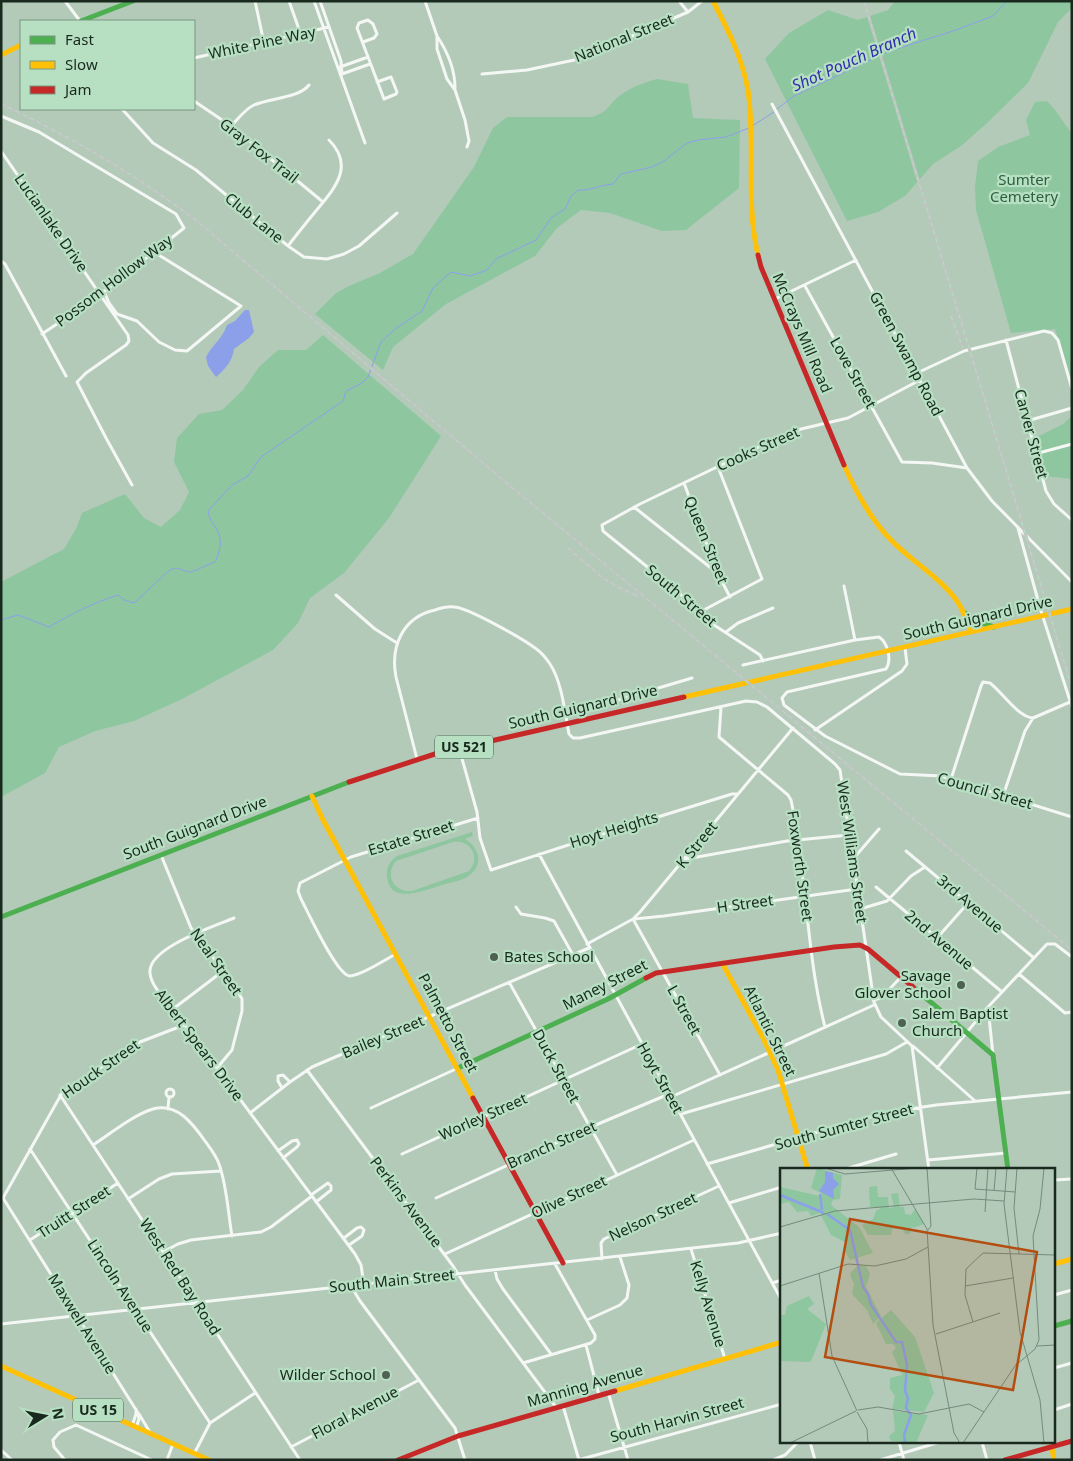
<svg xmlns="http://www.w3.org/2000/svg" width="1073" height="1461" viewBox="0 0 1073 1461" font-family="'Noto Sans',sans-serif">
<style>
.green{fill:#8ec6a0;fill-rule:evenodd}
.water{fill:#8ca0ea}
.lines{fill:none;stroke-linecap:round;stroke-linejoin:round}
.stream{stroke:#8ca0ea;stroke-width:1}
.street{stroke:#f4f7f4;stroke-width:3}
.fast{stroke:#4caf50;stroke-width:5}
.slow{stroke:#ffc107;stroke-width:5}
.jam{stroke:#c62828;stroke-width:5}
.rail-casing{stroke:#bec5c0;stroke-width:3}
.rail{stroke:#b7e0c2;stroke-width:1;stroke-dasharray:4;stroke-linecap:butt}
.poi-dot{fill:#4f6154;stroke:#b7e0c2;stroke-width:2}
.labels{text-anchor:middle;stroke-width:4.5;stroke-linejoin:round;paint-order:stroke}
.shield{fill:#b7e0c2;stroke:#48604f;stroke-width:1}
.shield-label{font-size:14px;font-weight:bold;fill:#19291e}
.street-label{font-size:15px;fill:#19291e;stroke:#b7e0c2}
.park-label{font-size:15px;fill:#2d6140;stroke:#b7e0c2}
.poi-label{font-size:15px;fill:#19291e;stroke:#b7e0c2;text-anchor:start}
.water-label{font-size:16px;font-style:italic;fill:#302daf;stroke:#b7e0c2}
.inset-river{fill:none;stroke:#8ca0ea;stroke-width:2.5}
.inset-road{fill:none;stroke:#758a7b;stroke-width:1}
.view{fill:#b44d10;fill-opacity:0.15;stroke:#b44d10;stroke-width:2.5}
.inset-edge{fill:none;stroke:#19291e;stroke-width:2.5}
</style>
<rect width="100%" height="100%" fill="#b3cab9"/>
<path class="green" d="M895,1H1072V8L1058,22L1028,83L986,124L961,146L933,164L905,196L878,212L847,221L765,59L789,33L828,10L858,20L888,10Z
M657,79L688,84L693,118L740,120L739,188L686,230L662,231L610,213L581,210L557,228L535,256L446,304L393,347L383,370L315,314L336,293L349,286L380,273L413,254L474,167L493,128L507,117H592C609,111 606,108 617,98C628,88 643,83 657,79Z
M1047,101L1055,110L1072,134V384L1055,329L1011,333L976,210L975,187L978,161L998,147L1030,135L1026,120L1035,102Z
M323,335L441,436L389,518L344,573L310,598L298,623L273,650L182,699L134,721L95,731L59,747L45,773L1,797V582L64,549L76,529L82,513L125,494L144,518L161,527L180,510L189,492L174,462L177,438L199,414L222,410L243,390L259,367L278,350H306Z
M1072,416V479L1044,476L1033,439L1063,424Z
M472,832L473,836L465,839C478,846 484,863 471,874C464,881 451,882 442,885C425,890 389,906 387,876C386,867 390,861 397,856ZM453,842C471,839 481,858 469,871L412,891C394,893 384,875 396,861Z"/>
<path class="water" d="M245,310H249L254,332L249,338L234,349C232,362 226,368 216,377L208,366L206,357C212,345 223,338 227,325L235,321Z"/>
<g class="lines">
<path class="stream" d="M777,109L794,96L890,51L956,30L993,16L1007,1
M752,126L774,112
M1,620L18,615L49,627C71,614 93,603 118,595L124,600L134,603C140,598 168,570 172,569C179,566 183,572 190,572C196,571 208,564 215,562C220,551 223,541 217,530C213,523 209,519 208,511L232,485L248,476L261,457L343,401L346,391L362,383L368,377L381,342L395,329L422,311L433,288L451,272L470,276L487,270L496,259L536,240L551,218L565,209L571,196L578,190C591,191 599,185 613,184L621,174L652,167L664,161L687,143L698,140L726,137L749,128"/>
<path class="street" d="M65,1L80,21
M255,1L264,43
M289,1L301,35
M314,1L365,143
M320,1L341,61L342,74
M425,1L437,36V49L447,79L455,90L465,120L469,141L467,147
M679,1L688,12
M437,36C447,51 455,70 455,88
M363,42L374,38L377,34L373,24L368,20L359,23L357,28L384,99L396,94L397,92L391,77L377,82
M194,58L329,27
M340,67L368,57
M342,74L370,64
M482,74L527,70L579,59L688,12L702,1
M194,101L231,126L323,202
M772,104L967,468L992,501L1072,582
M122,109L153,143L196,170L288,246L304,257L327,259L344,254L359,246L397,213
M1,116L39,132L176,214L184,228L100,295L42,334
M231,126C238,119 245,109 254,105C270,98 299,98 309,85
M1,151L128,335L129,341L126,345L86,373L77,382L106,438L132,485
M288,246C297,234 306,223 315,212C333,190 356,167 329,140
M1,261L5,264L66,376
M805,286L902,462L932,463L967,468
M104,291L109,303L117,314L137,321L159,342L175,350L187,351L241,306L154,252
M775,299L856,260
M1006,340L1046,491L1054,504L1072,520
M917,373L964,351L1044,331L1052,333L1058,340L1072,389
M1027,421L1072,408
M1035,454L1072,444
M684,483L717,572L730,597
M634,507L716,572
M1018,528L1041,611L1072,707
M844,586L855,640
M336,595L375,629L397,643
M700,612L762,579L718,467
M726,632L738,623L773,608
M763,661L760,655L711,623L677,591L603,531L602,525L640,504L769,442L801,429L848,418L920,380
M743,665L855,640L879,637C888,643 892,660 886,669L787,692L782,698L784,705L825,736L900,774L941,776L1072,817
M721,707L719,737L788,795L791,800C807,875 806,953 825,1027
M564,708L618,700L692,678
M815,730L902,671L907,664L905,648
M459,748L477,812L480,838L491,870L590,838L732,794H738
M417,759L396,677C390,646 403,617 435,610C441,608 448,606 454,607C467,607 523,639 535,648C541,652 546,658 550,664C562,682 565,713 569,734L573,738H580L746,701L757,702L767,707L835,764L840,770L874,1002L881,1017L912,1046L929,1170
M951,779L981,686L983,682L990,683C1002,692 1018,717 1033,718
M1003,796L1025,731L1033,718L1070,702
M906,851L1034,958
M539,854L782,1301
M161,855L191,928L234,985L242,999V1011L232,1050L217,1068
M686,859L787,841L849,835
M853,859L879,829
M876,887L1002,992
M516,907L521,914L545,918L554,921L573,955
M860,909L887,901L911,876L925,867
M234,918C215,926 147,948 150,973C151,986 165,999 173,1009L355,1254L361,1265L364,1285
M633,919L720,1075
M634,919L664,916L857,889
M937,938L968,903
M587,944L633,919L640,912L793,728
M396,954C384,960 363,975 350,976C337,976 308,912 301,899L298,891L300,883L351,857L478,818
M1019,974L1065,1013L1072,1012
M509,982L617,1175
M873,1000L881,998L901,977
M988,1007L993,1055
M173,1009L223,971
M913,1046L974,1100
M937,1068L988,1007L1047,944H1055L1072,957
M307,1070L453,1266L465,1285L556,1407
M282,1088L278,1081V1076L283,1075L290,1082
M166 1093a4 4 0 1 1 8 0a4 4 0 1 1-8 0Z
M60,1095L300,1460
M671,1097L874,1005
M371,1108L458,1068
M168,1109L169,1097
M250,1113L290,1082L312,1067L589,948
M681,1114L886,1054L907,1042
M93,1145C110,1134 133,1115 153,1109C177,1102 193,1124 205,1141C210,1148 216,1155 219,1164C227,1186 228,1213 232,1236
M30,1149L210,1423
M278,1151L292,1141L297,1140L299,1144L297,1147L283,1158
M402,1154L642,1044
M928,1160L1006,1153
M707,1164L884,1113L936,1105L1072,1092
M842,1170L896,1154
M1054,1180L1072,1179
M311,1195L328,1183L331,1186V1190L316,1202
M436,1198L591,1127L669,1094
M128,1199L159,1179L172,1174L221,1171
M729,1203L782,1187
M344,1238L357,1228L361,1227L364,1230L362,1236L349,1245
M30,1240L118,1183
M691,1249L725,1359
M163,1252L178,1244L191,1240L261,1232L271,1227L312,1196
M445,1254L694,1140
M602,1259L601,1243L604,1239L719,1186
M495,1270L497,1279L503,1289L551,1354
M772,1283L782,1280
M351,1286L360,1301L455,1428L465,1460
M1054,1295L1072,1290
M587,1320L620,1305L627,1298L629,1285L620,1257
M1,1324L738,1243L782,1233
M586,1345L599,1395
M523,1363L591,1343L595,1339V1335L555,1264
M1054,1368L1072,1363
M608,1392L628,1460
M563,1406L579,1460
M1054,1410L1072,1404
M139,1414L151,1434
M132,1426L136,1414V1409
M136,1428L139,1419L138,1413L3,1198L62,1093L140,1042L184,1025
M810,1442L815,1460
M899,1442L904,1460
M982,1442L987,1460
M291,1447L419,1380
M1,1450L12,1460
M194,1454L210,1423L255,1393
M65,1460L54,1447L53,1440L60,1432L76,1425L152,1460
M167,1460L173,1444
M578,1460L782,1404
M773,1460L785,1455L798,1442
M880,1460L940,1442"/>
<path class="fast" d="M81,21L133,1
M965,613L978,622L994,627
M1,917L349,782
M913,987L993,1055L1008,1170
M458,1068L608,999L646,978
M1054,1326L1072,1321"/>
<path class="slow" d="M713,1C728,30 742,57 748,90C756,145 745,201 758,255
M1,55L21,45
M844,465C856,492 870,519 891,540C912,562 942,578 959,604C964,613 968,622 971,632
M684,697L1072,609
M312,796L322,818L473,1098
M722,963L762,1036L778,1070L808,1170
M1054,1264L1072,1259
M1,1366L209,1460
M615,1391L782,1342
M1051,1442L1054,1460"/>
<path class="jam" d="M758,255L761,267L844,465
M349,782L438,753L684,697
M646,978L656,973L834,947L860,945L868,949L913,987
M473,1098L563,1263
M398,1460L458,1436L615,1391
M1005,1460L1072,1441"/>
<defs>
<path id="rail" d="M864,1L1072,688
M1,104C71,137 137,175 198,222L515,490L1072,950
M951,316L963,348
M568,548L603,578L617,587L638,596"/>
</defs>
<use href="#rail" class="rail-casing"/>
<use href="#rail" class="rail"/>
</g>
<g class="poi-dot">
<circle cx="494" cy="957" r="5"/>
<circle cx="961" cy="985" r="5"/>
<circle cx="902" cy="1023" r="5"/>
<circle cx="386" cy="1375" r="5"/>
</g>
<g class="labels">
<g class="shield">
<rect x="435" y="735.5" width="58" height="23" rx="4"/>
<rect x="73" y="1398.5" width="50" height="23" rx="4"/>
</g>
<g class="shield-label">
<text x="464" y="752">US 521</text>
<text x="98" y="1415">US 15</text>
</g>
<g class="street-label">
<text transform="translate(624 38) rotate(-22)" y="5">National Street</text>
<text transform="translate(262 43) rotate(-12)" y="5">White Pine Way</text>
<text transform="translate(259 151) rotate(38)" y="5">Gray Fox Trail</text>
<text transform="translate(254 218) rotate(39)" y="5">Club Lane</text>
<text transform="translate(51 223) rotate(55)" y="5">Lucianlake Drive</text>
<text transform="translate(114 281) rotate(-37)" y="5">Possom Hollow Way</text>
<text transform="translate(802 333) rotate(67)" y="5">McCrays Mill Road</text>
<text transform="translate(906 354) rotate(62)" y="5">Green Swamp Road</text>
<text transform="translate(853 373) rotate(61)" y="5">Love Street</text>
<text transform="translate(1031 434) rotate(75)" y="5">Carver Street</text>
<text transform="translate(758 449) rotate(-24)" y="5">Cooks Street</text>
<text transform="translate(706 540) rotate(68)" y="5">Queen Street</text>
<text transform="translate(681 596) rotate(40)" y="5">South Street</text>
<text transform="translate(978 618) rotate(-13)" y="5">South Guignard Drive</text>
<text transform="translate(583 707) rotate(-13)" y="5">South Guignard Drive</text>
<text transform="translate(985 791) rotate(16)" y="5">Council Street</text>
<text transform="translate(195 828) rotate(-21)" y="5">South Guignard Drive</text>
<text transform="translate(614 830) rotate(-17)" y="5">Hoyt Heights</text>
<text transform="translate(411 838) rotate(-17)" y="5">Estate Street</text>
<text transform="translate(697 845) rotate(-51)" y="5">K Street</text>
<text transform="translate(852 852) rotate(82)" y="5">West Williams Street</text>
<text transform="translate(800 866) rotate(82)" y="5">Foxworth Street</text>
<text transform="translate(745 904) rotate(-8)" y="5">H Street</text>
<text transform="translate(970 904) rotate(40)" y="5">3rd Avenue</text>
<text transform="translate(939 940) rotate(40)" y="5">2nd Avenue</text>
<text transform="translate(216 962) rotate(55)" y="5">Neal Street</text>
<text transform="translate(605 985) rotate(-27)" y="5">Maney Street</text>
<text transform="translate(684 1010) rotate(61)" y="5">L Street</text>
<text transform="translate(448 1023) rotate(62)" y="5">Palmetto Street</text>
<text transform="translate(770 1031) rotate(64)" y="5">Atlantic Street</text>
<text transform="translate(383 1037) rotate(-23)" y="5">Bailey Street</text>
<text transform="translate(199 1045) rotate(53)" y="5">Albert Spears Drive</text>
<text transform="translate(556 1066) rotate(61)" y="5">Duck Street</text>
<text transform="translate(101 1069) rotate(-35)" y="5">Houck Street</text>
<text transform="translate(660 1078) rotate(61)" y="5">Hoyt Street</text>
<text transform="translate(483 1117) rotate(-24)" y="5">Worley Street</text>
<text transform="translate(844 1127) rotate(-15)" y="5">South Sumter Street</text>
<text transform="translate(552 1145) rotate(-24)" y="5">Branch Street</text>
<text transform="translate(569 1197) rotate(-25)" y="5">Olive Street</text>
<text transform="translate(406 1202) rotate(53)" y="5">Perkins Avenue</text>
<text transform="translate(74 1212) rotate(-33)" y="5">Truitt Street</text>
<text transform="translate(653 1217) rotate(-25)" y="5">Nelson Street</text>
<text transform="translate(180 1277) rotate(57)" y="5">West Red Bay Road</text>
<text transform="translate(392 1281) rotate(-6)" y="5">South Main Street</text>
<text transform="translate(120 1286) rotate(57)" y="5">Lincoln Avenue</text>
<text transform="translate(708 1304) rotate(73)" y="5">Kelly Avenue</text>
<text transform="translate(82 1324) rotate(58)" y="5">Maxwell Avenue</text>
<text transform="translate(585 1386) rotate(-16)" y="5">Manning Avenue</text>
<text transform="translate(355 1413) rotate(-28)" y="5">Floral Avenue</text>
<text transform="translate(677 1420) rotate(-15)" y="5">South Harvin Street</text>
</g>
<g class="park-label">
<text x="1024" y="185">Sumter<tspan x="1024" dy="17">Cemetery</tspan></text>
</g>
<g class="poi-label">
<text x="504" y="962">Bates School</text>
<text x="951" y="981" text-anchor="end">Savage<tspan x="951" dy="17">Glover School</tspan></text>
<text x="912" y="1019">Salem Baptist<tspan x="912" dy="17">Church</tspan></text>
<text x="376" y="1380" text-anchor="end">Wilder School</text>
</g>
<g class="water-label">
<text transform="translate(854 59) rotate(-24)" y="6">Shot Pouch Branch</text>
</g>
</g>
<g transform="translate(780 1168)">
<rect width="275" height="275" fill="#b3cab9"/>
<path d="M37,0L62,7L60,31L53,32L51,37L79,59L93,85L70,92L65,83L67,75L51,67L40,45L31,48L28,43L17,44L9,34L0,36V19L40,28L41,25L31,20ZM97,18L98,29H108L109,40L114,39L111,26L118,25L120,39H124L125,46L131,47L135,41L144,56L133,60L132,58L130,66H125L122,60L112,61L111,67H88L82,57L93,51L96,43L101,40L90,39L89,19ZM78,97L86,98L90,106L86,119L101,148L93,156L87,142L72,126L74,116L70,106ZM29,128L34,136L27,141L46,156L32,191L30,194L0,193V147H5L7,138ZM111,142L135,169L154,225L144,244L112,241L115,228L110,221V210L122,207L112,184L116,180L113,176H106L96,155ZM113,243L148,247L136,275L111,273L109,268L115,263Z" fill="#8ec6a0"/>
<path d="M45,3L53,5V10L59,16L53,22L54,31L39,23L45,14Z" fill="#8ca0ea"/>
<path class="inset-river" d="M40,26L42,42M0,27L44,45M47,46L70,62L83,119L88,126L91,137L116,174H122L127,197L125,223L128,230L126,240L131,247L124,267L125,275"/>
<path class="inset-road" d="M45,0L65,6L137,0M111,0L147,61L153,157L174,265L180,275M147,0L151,58L148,62M197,0L195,21L235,24M227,0L224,36L240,164L260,232L264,275M237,0L234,40L239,86M214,23L216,0M205,44L208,0M0,59L55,43L194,31L224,33M39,105L52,188L77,243M0,118L68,96L95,98L126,91L148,79M185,118L233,110M193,154L185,127L186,101L203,85L275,87M156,166L220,145M257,178L275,177M236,197L255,181L259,172L253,68L260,41L264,0M78,242L98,239L139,246L189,236L204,244M77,244L87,261L88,275M10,275L76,243M183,275L237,195"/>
<path class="view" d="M70,51L257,84L233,222L45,189Z"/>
<rect width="275" height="275" class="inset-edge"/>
</g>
<rect width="1073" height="1461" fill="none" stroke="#19291e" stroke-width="5"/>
<rect x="20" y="20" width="175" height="90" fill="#b7e0c2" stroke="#789780"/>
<rect x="30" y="36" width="25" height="8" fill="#4caf50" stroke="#789780"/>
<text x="65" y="45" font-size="15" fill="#19291e">Fast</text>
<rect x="30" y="61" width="25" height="8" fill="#ffc107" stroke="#789780"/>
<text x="65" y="70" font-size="15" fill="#19291e">Slow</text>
<rect x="30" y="86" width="25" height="8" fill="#c62828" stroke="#789780"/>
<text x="65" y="95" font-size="15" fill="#19291e">Jam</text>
<g transform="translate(45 1416) rotate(80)" stroke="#b7e0c2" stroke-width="4" paint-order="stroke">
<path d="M0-4L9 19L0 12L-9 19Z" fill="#19291e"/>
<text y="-8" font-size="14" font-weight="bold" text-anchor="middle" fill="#19291e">N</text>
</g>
</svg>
